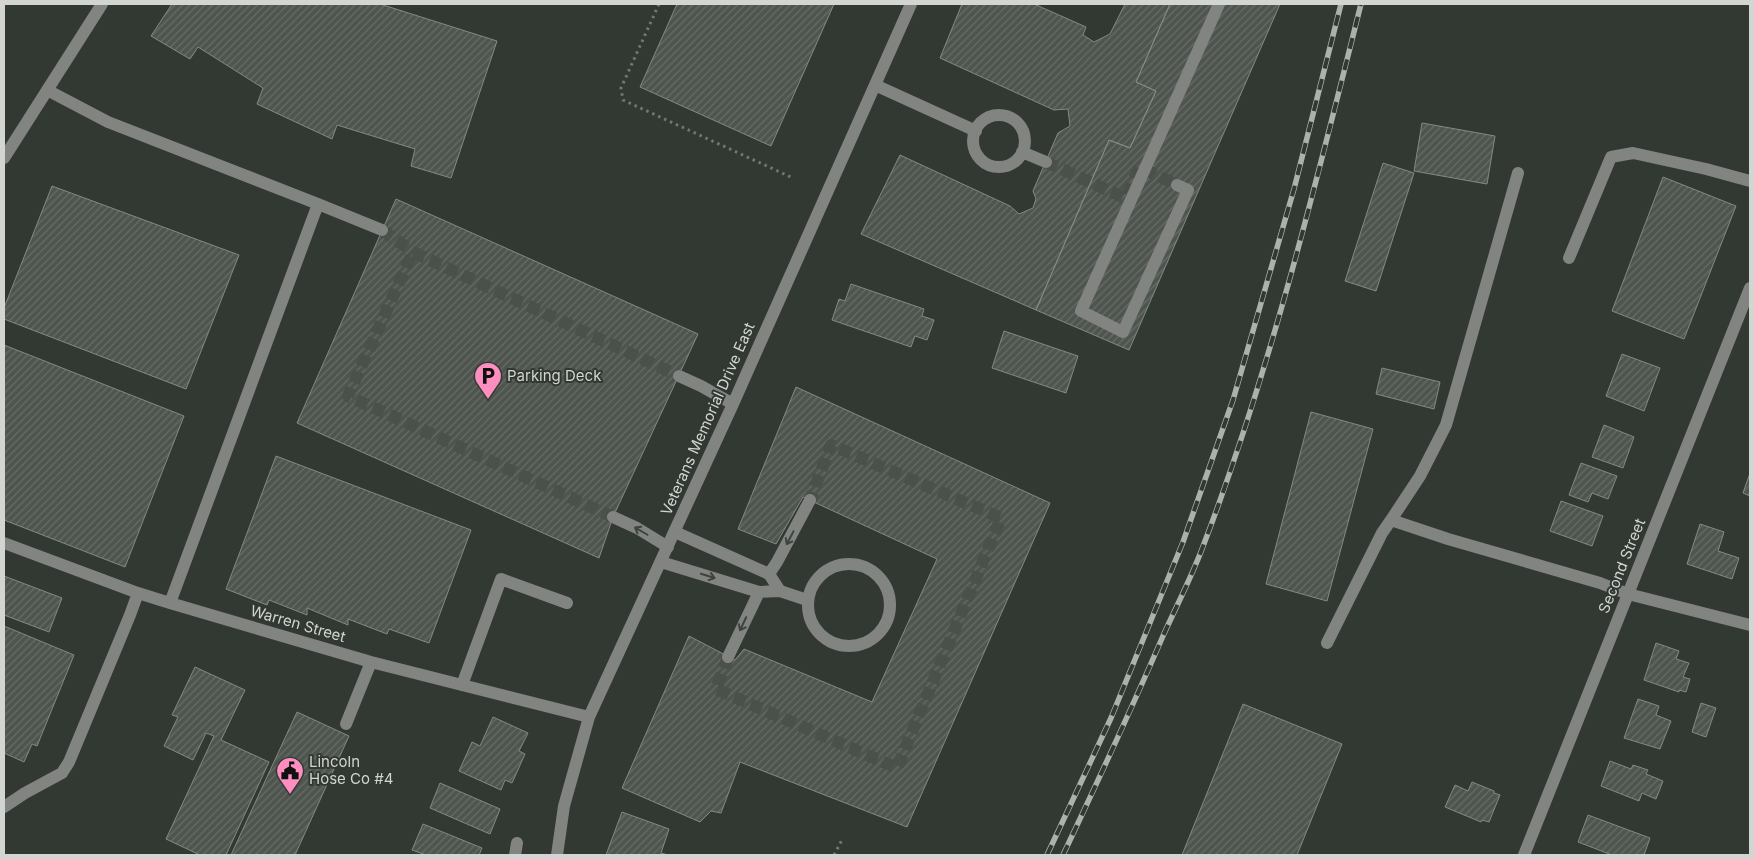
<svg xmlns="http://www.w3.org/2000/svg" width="1754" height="859" viewBox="0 0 1754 859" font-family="Inter,sans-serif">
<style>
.building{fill:url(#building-hatch);stroke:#848a83}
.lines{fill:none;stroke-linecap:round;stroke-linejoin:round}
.minor-tunnel{stroke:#4a504a;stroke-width:12;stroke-dasharray:12 6;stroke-linecap:butt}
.path{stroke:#727772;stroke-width:3;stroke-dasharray:2.5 4;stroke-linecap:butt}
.minor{stroke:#828481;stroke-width:12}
.rail-casing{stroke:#adb1ad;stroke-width:5.5}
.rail{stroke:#323832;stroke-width:4;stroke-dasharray:11;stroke-linecap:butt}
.oneway{stroke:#3e433e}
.labels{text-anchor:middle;stroke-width:4;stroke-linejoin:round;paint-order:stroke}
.poi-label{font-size:15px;fill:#d2d5d2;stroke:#323832;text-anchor:start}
.street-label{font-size:15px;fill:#d2d5d2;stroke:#323832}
</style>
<defs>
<pattern id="building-hatch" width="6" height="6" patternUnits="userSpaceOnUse" patternTransform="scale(1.25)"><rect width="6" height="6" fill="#4e544e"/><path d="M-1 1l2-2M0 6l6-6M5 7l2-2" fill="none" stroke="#676c67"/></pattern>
</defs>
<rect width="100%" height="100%" fill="#323832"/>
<path class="building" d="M172,4H380L497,41L451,178L411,166L415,149L337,125L332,139L257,104L263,88L198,47L190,59L151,36Z
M677,4H834L771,146L640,87Z
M962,4H1034L1086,27L1083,35L1094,42L1110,34L1125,4H1170L1136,82L1156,91L1130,148L1109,140L1036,310L861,234L900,155L1010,206L1019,214L1033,208L1036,199L1033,191L1058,133L1070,126L1068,109L1054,110L940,58Z
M1170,4H1280L1129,350L1036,310L1109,140L1130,148L1156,91L1136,82Z
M1422,123L1495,136L1487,184L1414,171Z
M1383,163L1414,173L1376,291L1345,281Z
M1663,177L1736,206L1684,339L1612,311Z
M52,186L239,255L186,389L4,319V308Z
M396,199L698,334L613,517L599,558L297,423Z
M851,284L924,309L922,316L934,320L927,340L915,336L911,347L832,320L839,299L845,301Z
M1004,331L1078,356L1066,393L992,368Z
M4,345L184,416L125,567L4,520Z
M1622,354L1660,368L1644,411L1606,396Z
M1382,368L1440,382L1434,409L1376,394Z
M796,387L1050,503L907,827L740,762L721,813L711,811L700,822L622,788L689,636L735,660L744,649L872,702L937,559L803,497L776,544L738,529Z
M1311,412L1373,429L1327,601L1266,584Z
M1604,425L1634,437L1623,468L1592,457Z
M276,456L471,530L429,643L389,629L387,634L348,619V625L307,608V615L269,600L267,605L226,589Z
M1581,463L1617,476L1608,499L1592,493L1588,502L1569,495Z
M1750,473V496L1743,493Z
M1561,501L1603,516L1592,546L1550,531Z
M1700,524L1724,532L1718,551L1739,558L1732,579L1687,564Z
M4,576L62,598L49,632L4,615Z
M4,626L74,655L37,746L32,744L24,762L4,753Z
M1656,643L1679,651L1676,659L1689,663L1683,677L1690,679L1686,692L1679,690V692L1644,680Z
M195,667L245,690L221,740L269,762L226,855H200L166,839L214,736L206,733L193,760L164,746L178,717L172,715Z
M1638,699L1659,706L1656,715L1671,721L1660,749L1624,738Z
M1701,703L1716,708L1706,737L1692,732Z
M1243,704L1342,744L1297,855H1182Z
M297,712L349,736L295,855H231Z
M493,717L528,733L519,751L525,754L512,783L505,780L501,790L459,771L472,742L480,746Z
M1610,761L1631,769L1633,765L1648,770L1646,774L1663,781L1656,799L1642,793L1639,801L1601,786Z
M1472,782L1494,791V793L1500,795L1489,822L1482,820L1481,822L1445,807L1455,785L1468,791Z
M440,783L500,809L490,834L430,808Z
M622,812L669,829L661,853L668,855H606Z
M1588,815L1650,838L1644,855H1612L1578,842Z
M423,824L482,848L479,855H426L412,850Z"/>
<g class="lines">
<path class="minor-tunnel" d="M1046,162L1125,198L1140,167L1177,185
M382,230L413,252
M613,517L348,396L413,252L679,376
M728,657L716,689L897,768L1001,518L831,445L810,500"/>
<path class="path" d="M659,4L621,88L623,100L793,178
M834,855L842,840"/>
<path class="minor" d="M875,85L976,131
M47,90L108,122L318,204L170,603
M973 141a26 26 0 1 1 52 0a26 26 0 1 1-52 0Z
M1022,152L1046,162
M4,158L102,4
M1177,185L1188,190L1123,332L1081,311L1219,4
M318,204L382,230
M1569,258L1611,157L1633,153L1706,169L1750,181
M679,376L701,386L733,404
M613,517L637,528L668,547
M1391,520L1420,476L1446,425L1518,173
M675,532L769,574L780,591
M4,543L138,593L170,603L371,662L589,717
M661,562L759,592L780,591L807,600
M808 605a41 41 0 1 1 82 0a41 41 0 1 1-82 0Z
M769,574L777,562L810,500
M1327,643L1382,533L1391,520L1448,539L1600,583L1628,594L1750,625
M728,657L759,592
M462,685L501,579L567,603
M346,724L371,662
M4,807L25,793L62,773L69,762L130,615L138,593
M515,855L517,843
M557,855L564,806L589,717L733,404L911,4
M1524,855L1750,288"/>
<defs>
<path id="rail" d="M1047,855L1111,718L1183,542L1233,400L1294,189L1341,4
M1063,855C1097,783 1131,710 1163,636C1176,607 1191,578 1202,549C1270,372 1315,187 1361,4"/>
</defs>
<use href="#rail" class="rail-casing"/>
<use href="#rail" class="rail"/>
</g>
<defs><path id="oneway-shaft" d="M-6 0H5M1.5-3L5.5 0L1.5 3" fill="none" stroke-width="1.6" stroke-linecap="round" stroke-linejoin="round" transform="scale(1.25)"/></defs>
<g class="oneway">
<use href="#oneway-shaft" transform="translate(641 531) rotate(-150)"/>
<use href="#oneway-shaft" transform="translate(790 538) rotate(118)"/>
<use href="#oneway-shaft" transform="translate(708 576) rotate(17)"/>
<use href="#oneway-shaft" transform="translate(743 624) rotate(115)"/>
</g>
<defs>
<symbol id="parking-pin" viewBox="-11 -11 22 30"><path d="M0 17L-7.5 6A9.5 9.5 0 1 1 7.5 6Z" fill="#fd8ebf" stroke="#323832"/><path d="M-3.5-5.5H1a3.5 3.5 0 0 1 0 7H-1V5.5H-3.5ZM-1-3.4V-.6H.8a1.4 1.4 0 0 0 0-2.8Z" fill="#111"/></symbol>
<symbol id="civic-pin" viewBox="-11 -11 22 30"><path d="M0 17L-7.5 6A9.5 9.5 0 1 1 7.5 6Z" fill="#fd8ebf" stroke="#323832"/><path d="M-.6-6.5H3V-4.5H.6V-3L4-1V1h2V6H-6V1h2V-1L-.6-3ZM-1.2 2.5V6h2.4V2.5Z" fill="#111"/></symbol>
</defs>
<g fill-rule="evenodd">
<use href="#parking-pin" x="472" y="360" width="32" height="43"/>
<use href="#civic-pin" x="274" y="755" width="32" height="43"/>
</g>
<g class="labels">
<g class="poi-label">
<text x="507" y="381">Parking Deck</text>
<text x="309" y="767">Lincoln<tspan x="309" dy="17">Hose Co #4</tspan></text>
</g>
<g class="street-label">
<text transform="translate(708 419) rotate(-66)" y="5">Veterans Memorial Drive East</text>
<text transform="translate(1622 566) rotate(-68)" y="5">Second Street</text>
<text transform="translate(298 624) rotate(16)" y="5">Warren Street</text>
</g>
</g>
<rect width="1754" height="859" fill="none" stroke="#d2d5d2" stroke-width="10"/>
</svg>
